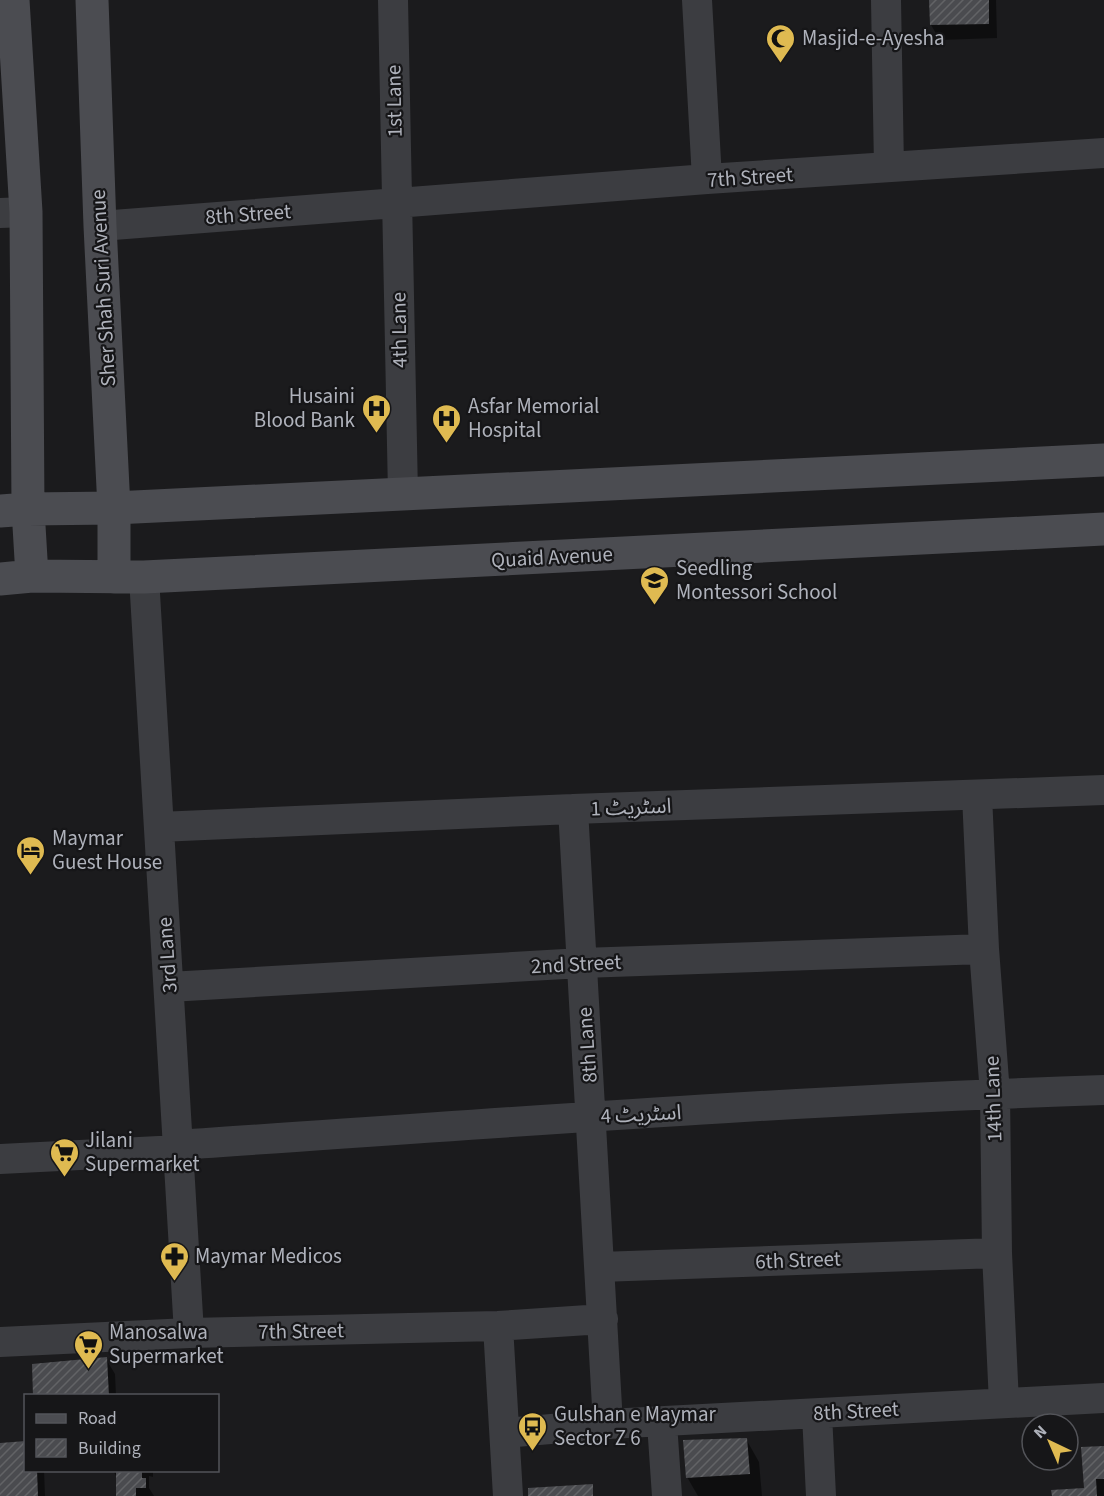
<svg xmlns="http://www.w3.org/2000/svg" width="1104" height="1496" viewBox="0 0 1104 1496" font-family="'Source Sans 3','Noto Sans Arabic',sans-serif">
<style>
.shadow{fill:#0007}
.building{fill:url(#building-hatch)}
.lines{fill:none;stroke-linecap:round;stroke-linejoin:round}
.street{stroke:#3c3d41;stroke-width:30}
.secondary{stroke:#4b4c51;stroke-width:33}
.labels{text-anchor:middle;stroke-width:4.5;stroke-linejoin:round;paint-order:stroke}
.poi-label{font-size:21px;fill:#afb2bb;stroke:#161618;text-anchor:start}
.street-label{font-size:21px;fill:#afb2bb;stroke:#161618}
</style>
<defs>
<pattern id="building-hatch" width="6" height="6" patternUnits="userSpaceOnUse" patternTransform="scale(1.5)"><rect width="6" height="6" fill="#4a4b4f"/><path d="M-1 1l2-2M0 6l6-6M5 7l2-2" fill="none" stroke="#626366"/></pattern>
</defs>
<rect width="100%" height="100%" fill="#1b1b1d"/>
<path class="shadow" d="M931,0H996L997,38L940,40L931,25Z
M106,1359L115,1374L116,1396H35Z
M746,1439L759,1462L762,1496H698L687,1477Z
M0,1444L26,1470H44L45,1496H0Z
M1104,1447V1496H1053L1086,1490Z
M113,1470H153V1477L149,1476V1488L154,1496H117V1478Z"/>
<path class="building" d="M929,0H989V24L930,25Z
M107,1357L109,1396H33L32,1364Z
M747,1438L750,1474L686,1478L683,1440Z
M26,1441V1470H37L38,1496H0V1443Z
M1104,1446V1479H1096L1097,1496H1052L1051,1490L1084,1488L1081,1447Z
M116,1470H142V1478H146V1488H136V1496H116Z
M593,1484V1496H528V1488Z"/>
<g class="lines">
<path class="street" d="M393,0L403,494
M697,0L707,179
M886,0L889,167
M0,213L26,212
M100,226L707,179L1104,153
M144,577L189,1333
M977,795L984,949L995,1094L997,1253L1004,1403
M573,809L608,1424
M159,827L573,809L1104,790
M169,987L582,963L984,949
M178,1145C487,1124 795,1100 1104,1090
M0,1159L179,1150
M600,1267L997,1253
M498,1326L508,1496
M0,1342L189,1333L498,1326L603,1319
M817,1414L821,1496
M662,1423L667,1496
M505,1433L608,1424L1104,1398"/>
<path class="secondary" d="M13,0L26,212L28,509L32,576
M92,0L100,226L114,508V577
M0,511L28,509L114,508L1104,460
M0,579L32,576L144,577L1104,529"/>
</g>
<defs>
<symbol id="mosque-pin" viewBox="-11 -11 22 30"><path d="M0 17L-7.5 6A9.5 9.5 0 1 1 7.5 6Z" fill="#dfba51" stroke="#161618"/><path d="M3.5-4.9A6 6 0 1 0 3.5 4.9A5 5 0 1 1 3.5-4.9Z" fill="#111"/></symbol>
<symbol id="hospital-pin" viewBox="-11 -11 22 30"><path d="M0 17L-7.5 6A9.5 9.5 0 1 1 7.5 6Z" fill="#dfba51" stroke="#161618"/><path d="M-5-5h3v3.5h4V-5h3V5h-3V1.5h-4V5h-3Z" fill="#111"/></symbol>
<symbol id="school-pin" viewBox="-11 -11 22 30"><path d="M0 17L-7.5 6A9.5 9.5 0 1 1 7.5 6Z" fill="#dfba51" stroke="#161618"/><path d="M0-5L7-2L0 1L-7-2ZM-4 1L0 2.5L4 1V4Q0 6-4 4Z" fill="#111"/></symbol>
<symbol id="hotel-pin" viewBox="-11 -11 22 30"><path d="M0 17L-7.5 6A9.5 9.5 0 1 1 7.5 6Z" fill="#dfba51" stroke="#161618"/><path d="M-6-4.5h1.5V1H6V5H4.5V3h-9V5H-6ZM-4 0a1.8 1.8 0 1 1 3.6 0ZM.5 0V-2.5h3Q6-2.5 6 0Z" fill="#111"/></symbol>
<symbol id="supermarket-pin" viewBox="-11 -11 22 30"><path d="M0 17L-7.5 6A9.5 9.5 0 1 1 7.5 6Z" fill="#dfba51" stroke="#161618"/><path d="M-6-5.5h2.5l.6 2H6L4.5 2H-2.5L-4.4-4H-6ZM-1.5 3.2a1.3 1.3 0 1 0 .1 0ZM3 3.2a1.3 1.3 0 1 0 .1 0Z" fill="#111"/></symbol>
<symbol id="pharmacy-pin" viewBox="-11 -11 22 30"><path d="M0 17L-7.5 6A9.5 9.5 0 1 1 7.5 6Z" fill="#dfba51" stroke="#161618"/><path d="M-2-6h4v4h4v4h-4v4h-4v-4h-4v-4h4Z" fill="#111"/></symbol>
<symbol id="bus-pin" viewBox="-11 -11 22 30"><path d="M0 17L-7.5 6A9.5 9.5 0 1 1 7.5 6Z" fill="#dfba51" stroke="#161618"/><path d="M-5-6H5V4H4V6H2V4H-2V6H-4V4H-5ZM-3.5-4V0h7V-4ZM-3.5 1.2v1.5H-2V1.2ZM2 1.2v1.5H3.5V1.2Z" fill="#111"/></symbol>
</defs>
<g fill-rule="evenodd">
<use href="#mosque-pin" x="764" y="22" width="33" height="45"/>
<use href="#hospital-pin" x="360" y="392" width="33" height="45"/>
<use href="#hospital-pin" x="430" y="402" width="33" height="45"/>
<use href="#school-pin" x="638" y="564" width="33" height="45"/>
<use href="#hotel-pin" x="14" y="834" width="33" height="45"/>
<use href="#supermarket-pin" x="48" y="1136" width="33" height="45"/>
<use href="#pharmacy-pin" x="158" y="1240" width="33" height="45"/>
<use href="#supermarket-pin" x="72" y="1328" width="33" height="45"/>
<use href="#bus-pin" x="516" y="1410" width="33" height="45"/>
</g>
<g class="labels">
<g class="poi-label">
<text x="802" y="45">Masjid-e-Ayesha</text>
<text x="355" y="403" text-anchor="end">Husaini<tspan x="355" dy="24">Blood Bank</tspan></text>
<text x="468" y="413">Asfar Memorial<tspan x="468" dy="24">Hospital</tspan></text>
<text x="676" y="575">Seedling<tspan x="676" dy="24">Montessori School</tspan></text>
<text x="52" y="845">Maymar<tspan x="52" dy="24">Guest House</tspan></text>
<text x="85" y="1147">Jilani<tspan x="85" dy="24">Supermarket</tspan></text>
<text x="195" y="1263">Maymar Medicos</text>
<text x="109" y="1339">Manosalwa<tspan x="109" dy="24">Supermarket</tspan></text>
<text x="554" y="1421">Gulshan e Maymar<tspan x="554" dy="24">Sector Z 6</tspan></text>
</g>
<g class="street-label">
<text transform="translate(394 101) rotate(-91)" y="7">1st Lane</text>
<text transform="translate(750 177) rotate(-4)" y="7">7th Street</text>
<text transform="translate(248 214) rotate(-4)" y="7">8th Street</text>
<text transform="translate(103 288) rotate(-93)" y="7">Sher Shah Suri Avenue</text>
<text transform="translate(399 330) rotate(-91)" y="7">4th Lane</text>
<text transform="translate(552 557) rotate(-3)" y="7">Quaid Avenue</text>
<text transform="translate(631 807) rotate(-2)" y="7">اسٹریٹ 1</text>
<text transform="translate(167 955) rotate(-94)" y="7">3rd Lane</text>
<text transform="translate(576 964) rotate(-3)" y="7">2nd Street</text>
<text transform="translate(587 1045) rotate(-94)" y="7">8th Lane</text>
<text transform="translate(993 1099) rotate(-92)" y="7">14th Lane</text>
<text transform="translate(641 1114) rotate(-3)" y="7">اسٹریٹ 4</text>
<text transform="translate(798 1260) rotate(-2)" y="7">6th Street</text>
<text transform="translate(301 1331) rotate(-1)" y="7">7th Street</text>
<text transform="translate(856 1411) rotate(-3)" y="7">8th Street</text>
</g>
</g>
<rect x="24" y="1394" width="195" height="78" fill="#161618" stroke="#535459" stroke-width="1.5"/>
<rect x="36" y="1414" width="30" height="9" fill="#4b4c51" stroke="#535459" stroke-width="1.5"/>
<text x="78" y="1424" font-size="18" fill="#afb2bb">Road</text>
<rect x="36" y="1439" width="30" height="18" fill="url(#building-hatch)" stroke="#535459" stroke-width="1.5"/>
<text x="78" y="1454" font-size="18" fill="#afb2bb">Building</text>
<g transform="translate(1050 1442) rotate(316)"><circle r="28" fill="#161618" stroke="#535459" stroke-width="1.5"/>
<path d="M0-4.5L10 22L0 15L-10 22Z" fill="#dfba51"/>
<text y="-9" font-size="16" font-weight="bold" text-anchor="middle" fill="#afb2bb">N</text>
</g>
</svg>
